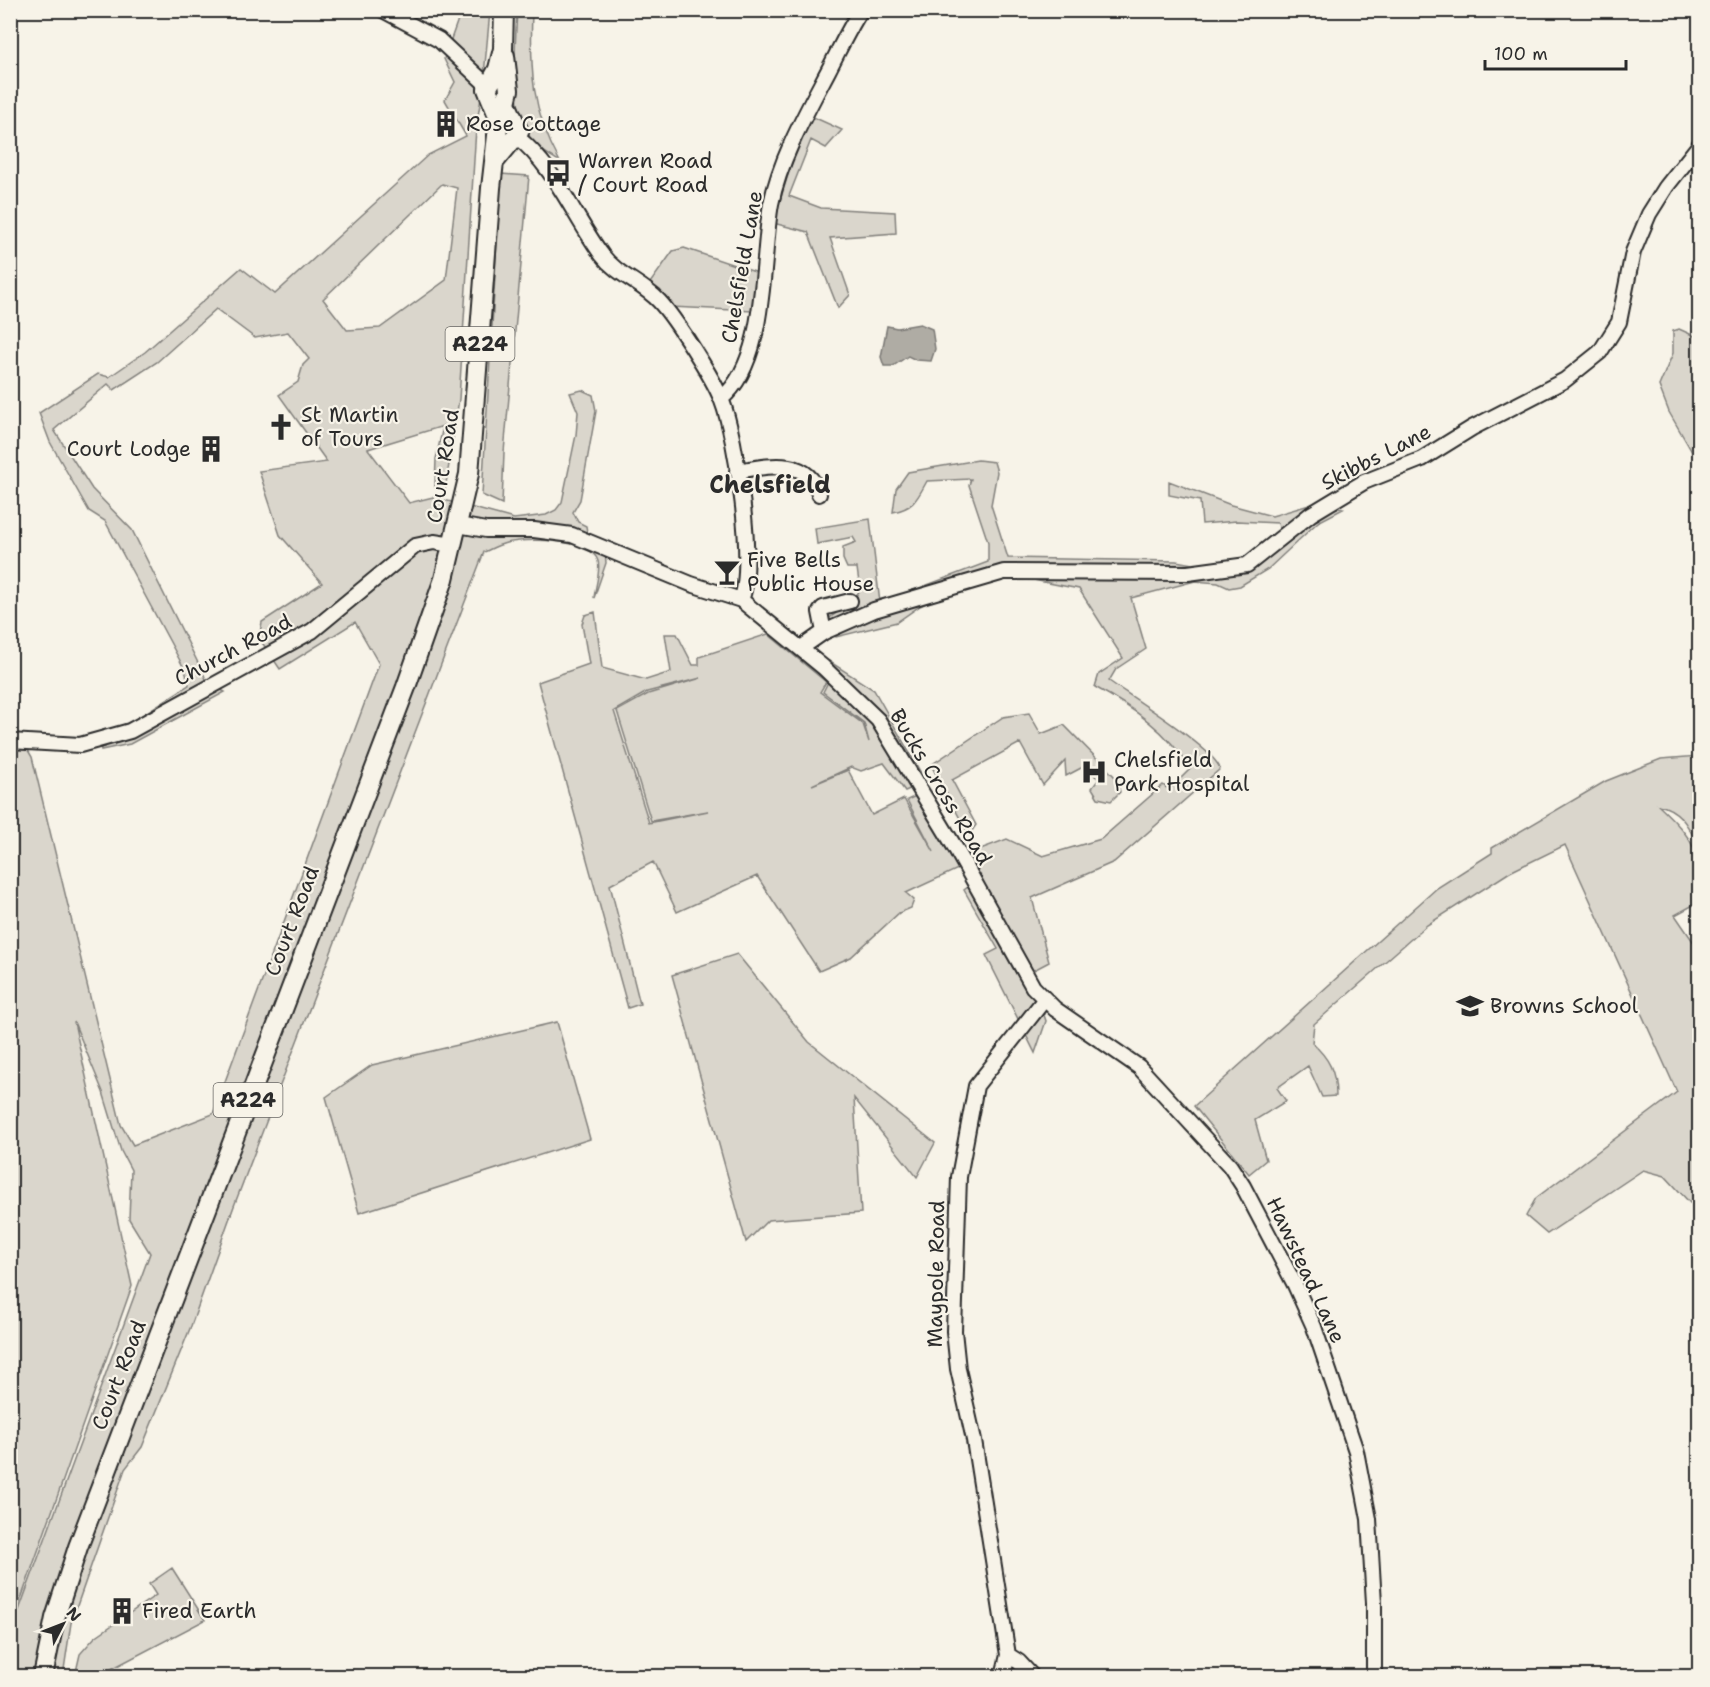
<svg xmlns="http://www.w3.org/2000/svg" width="1710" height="1687" viewBox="0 0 1710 1687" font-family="'Shantell Sans',sans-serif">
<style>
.green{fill:#dad6cc;stroke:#82807c;stroke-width:1.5;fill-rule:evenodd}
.water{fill:#afaca4;stroke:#7a7874;stroke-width:1.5}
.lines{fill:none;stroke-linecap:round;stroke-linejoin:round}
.minor-casing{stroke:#2b2b2b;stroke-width:18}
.major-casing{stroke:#2b2b2b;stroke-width:22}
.minor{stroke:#f7f3e8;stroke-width:14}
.major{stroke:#f7f3e8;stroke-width:18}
.labels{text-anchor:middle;stroke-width:4.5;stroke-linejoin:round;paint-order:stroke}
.shield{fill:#f7f3e8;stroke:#686764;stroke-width:1.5}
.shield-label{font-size:20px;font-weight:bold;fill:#2b2b2b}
.poi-label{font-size:21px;fill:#2b2b2b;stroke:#f7f3e8;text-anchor:start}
.street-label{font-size:21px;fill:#2b2b2b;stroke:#f7f3e8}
.quarter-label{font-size:24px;font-weight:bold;fill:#2b2b2b;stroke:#f7f3e8}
</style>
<rect width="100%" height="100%" fill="#f7f3e8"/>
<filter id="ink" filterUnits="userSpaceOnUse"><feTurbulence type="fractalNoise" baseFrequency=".0167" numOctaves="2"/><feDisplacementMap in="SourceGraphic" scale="12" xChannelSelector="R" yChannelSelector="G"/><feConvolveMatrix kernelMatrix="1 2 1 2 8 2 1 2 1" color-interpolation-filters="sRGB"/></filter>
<g filter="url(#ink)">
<path class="green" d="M461,11H490L483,86L476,128L459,399L445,490L435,487L436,459L443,426L368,449L409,503L433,497L514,519L546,515L556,510L562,502L576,435L578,412L570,393L582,390L593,395L596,411L580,500L573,512L578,522L586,526L588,539L605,551L606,563L594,598C595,587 601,571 598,561C591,538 525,538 506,543C498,545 491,549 484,552L234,1206L191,1326L142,1447L125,1469L71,1623L63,1676H11V1632L150,1253L129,1219L131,1170L121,1151L103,1092L74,1022L132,1286L11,1627V746L25,745L32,757L121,1125L133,1145L213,1114L379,664L355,622L280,669L259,638L262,622L322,583L280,535L259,471L327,462L279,395L298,382L303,365L309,359L288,332L255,338L216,309L157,362L114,390L108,384L54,430L92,489L132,530L208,683L225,692L130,744L101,750L99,737L136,719L189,685L185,670L105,521L89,511L50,442L39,413L98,374L109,377L145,352L241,268L275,294L428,155L466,136L445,100L455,82L444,59ZM442,184L457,188L446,280L380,328L347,330L323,299Z
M517,11H532C530,70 531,109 560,162C552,156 540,151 534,143C509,114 515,46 517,11Z
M811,116L842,130L826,148L811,140L789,196L821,208L895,212L896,233L830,238L850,295L838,308L808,232L773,223L791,165Z
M501,174L529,176L504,452L502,504L482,495Z
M684,248L758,273L753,311L671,307L660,290L650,283L673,251Z
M1679,329L1699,338V464L1669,412L1659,386L1673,353V331Z
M978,460L994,462L997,472L991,505L1008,558L1176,561L1209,567L1247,557L1280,533L1278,523L1237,521L1202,524L1200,501L1169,495V481L1231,505L1272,516L1316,503L1343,509L1318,522L1268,569L1240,586L1229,588L1218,583L1195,581L1131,598L1146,649L1116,669L1109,681C1130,696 1216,750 1220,769L1114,862L1032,898L1049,962L1030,972L1046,1021L1035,1053L986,955L998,949L964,890L976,881L975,851L1007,839L1043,856L1101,839L1163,785L1169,790L1190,769C1169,732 1132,707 1095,687L1099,674L1123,658L1079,589L993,572L920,606L897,622L836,637L825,621L851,603L860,590L857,568H847L843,559V547L856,542L853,537L817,544L815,528L870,519L880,603L988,562V542L969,485L971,479L927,481C917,499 914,508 893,512L896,489L908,472Z
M595,612L602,668L646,680L671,672L665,634H677L693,665H699V657L768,634L826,682L820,692L863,724L869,742L864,723L823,692L828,682L829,661L874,690L926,782L905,791L884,763L861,771L851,767L812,785L848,770L872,815L904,799L934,852L907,800L916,796L958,869L906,893L914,900L911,908L899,913L851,957L819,971L757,876L677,912L653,862L610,885L640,1004L628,1008L538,682L589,664L582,624L585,615ZM701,678L648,694L617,711L651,821L708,811L649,823L614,711L647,692Z
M1029,713L1041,734L1064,725L1116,778L1120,792L1111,801L1098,798L1092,788L1099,779L1083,767L1066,776L1065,761L1043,785L1020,743L952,780L976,825L969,835L931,765L1003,717Z
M1699,756V800L1693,793L1699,801V847C1689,828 1681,809 1658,805C1697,842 1700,850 1699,902L1675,915L1699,950V1204L1690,1203L1665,1176L1643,1170L1547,1234L1526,1216L1536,1198L1677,1092L1565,845L1510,872L1427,925L1314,1024L1312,1043C1329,1058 1336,1072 1336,1096L1322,1097L1308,1066L1277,1088L1286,1101L1255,1120L1266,1160L1249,1174L1194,1106L1437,888L1492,853V848L1606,781L1661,759Z
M737,954L809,1042L935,1143L917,1177L854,1098L861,1213L768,1220L746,1242L672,975Z
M557,1022L590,1139L359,1213L326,1097L372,1065Z
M172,1568L205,1620L98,1676H75L80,1654L95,1637L156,1595L149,1584Z"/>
<path class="water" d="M920,324L932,329L935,349L931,361L916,360L908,356L893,366H884L881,357L887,326L897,328Z"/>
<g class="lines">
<defs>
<path id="minor" d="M383,10L439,40L488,86
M517,137C555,167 574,217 602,255C617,275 642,283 659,301C675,318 714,379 722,401C736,437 756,566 741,600
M721,399C768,361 761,259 771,204C780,159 807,111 828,71C839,50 848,30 861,10
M737,471C768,466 807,456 819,494
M458,525L486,530H534L572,535L691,584L741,600L823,667L878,720L956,849L1033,987L1055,1009L1139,1067L1230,1166L1243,1186L1295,1285L1314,1327L1356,1451L1369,1519L1374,1603V1676
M824,632L820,612L823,608L850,601
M801,648L824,632L874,610L1004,572L1188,573L1247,565L1311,514L1364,482L1422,459L1472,428L1565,380L1600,352L1619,322L1633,252L1649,214L1666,187L1700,144
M10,741L80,745L130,731L312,631L415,546L434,542L453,545
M1008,1655L1019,1662L1032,1676
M1003,1676L1008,1655L974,1440L958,1369L954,1331L959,1177L976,1086L1044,1000"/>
<path id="major" d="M495,161L519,132L506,103L509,90L505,56
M43,1676L55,1618L78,1547L406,687L444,579L469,474L491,188L499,118L487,89L498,69L503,49L504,10"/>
</defs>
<use href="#minor" class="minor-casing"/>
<use href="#major" class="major-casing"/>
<use href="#minor" class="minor"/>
<use href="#major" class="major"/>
</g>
</g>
<defs>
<symbol id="building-bare" viewBox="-9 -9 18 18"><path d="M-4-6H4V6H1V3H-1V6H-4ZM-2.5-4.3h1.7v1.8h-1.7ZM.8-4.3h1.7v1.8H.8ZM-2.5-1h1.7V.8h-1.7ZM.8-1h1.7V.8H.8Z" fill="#2b2b2b" stroke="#f7f3e8" stroke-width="2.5" paint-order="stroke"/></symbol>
<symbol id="bus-bare" viewBox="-9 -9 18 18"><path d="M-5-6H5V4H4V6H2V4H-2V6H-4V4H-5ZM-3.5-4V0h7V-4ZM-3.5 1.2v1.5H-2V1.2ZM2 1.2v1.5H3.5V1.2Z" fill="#2b2b2b" stroke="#f7f3e8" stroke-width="2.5" paint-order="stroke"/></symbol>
<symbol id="church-bare" viewBox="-9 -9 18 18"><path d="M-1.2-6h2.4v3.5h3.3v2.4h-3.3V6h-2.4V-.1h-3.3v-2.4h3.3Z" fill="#2b2b2b" stroke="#f7f3e8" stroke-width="2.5" paint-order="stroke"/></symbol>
<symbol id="bar-bare" viewBox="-9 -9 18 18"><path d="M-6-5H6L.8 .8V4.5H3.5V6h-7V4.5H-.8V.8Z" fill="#2b2b2b" stroke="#f7f3e8" stroke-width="2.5" paint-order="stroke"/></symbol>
<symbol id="hospital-bare" viewBox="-9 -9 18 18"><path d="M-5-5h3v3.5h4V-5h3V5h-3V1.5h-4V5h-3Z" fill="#2b2b2b" stroke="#f7f3e8" stroke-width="2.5" paint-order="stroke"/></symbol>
<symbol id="school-bare" viewBox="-9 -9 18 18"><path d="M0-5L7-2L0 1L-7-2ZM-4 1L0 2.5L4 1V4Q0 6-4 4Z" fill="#2b2b2b" stroke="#f7f3e8" stroke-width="2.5" paint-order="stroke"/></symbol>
</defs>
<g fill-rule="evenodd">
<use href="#building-bare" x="427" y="105" width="38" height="38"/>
<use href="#bus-bare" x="539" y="154" width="38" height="38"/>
<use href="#church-bare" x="262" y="408" width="38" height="38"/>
<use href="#building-bare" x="192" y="430" width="38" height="38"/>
<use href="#bar-bare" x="708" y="553" width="38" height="38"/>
<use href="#hospital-bare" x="1075" y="753" width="38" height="38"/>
<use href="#school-bare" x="1451" y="987" width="38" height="38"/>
<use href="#building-bare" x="103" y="1592" width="38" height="38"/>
</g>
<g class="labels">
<g class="shield">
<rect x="445.5" y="327" width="69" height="34" rx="4.5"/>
<rect x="213.5" y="1083" width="69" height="34" rx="4.5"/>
</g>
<g class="shield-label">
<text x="480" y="351">A224</text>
<text x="248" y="1107">A224</text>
</g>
<g class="poi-label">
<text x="466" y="131">Rose Cottage</text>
<text x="578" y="168">Warren Road<tspan x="578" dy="24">/ Court Road</tspan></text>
<text x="301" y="422">St Martin<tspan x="301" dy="24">of Tours</tspan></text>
<text x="191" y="456" text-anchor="end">Court Lodge</text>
<text x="747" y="567">Five Bells<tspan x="747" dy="24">Public House</tspan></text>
<text x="1114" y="767">Chelsfield<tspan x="1114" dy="24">Park Hospital</tspan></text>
<text x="1490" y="1013">Browns School</text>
<text x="142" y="1618">Fired Earth</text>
</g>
<g class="street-label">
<text transform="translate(742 267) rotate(-80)" y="7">Chelsfield Lane</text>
<text transform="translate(1376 457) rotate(-27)" y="7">Skibbs Lane</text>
<text transform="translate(443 466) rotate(-81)" y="7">Court Road</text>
<text transform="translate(233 650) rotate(-28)" y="7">Church Road</text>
<text transform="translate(941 787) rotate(59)" y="7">Bucks Cross Road</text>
<text transform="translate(292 921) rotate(-69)" y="7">Court Road</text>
<text transform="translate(1306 1270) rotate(65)" y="7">Hawstead Lane</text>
<text transform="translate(936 1274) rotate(-89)" y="7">Maypole Road</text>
<text transform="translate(119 1375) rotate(-69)" y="7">Court Road</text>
</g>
<g class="quarter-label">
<text x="770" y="493">Chelsfield</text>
</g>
</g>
<rect width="1710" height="1687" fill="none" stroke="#f7f3e8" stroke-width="36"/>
<rect x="18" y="18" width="1674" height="1651" fill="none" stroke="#2b2b2b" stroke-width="2" filter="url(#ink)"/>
<g transform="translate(63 1624) rotate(48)" stroke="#f7f3e8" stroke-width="4.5" paint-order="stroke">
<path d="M0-4.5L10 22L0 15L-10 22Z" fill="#2b2b2b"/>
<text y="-9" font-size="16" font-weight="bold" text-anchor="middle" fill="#2b2b2b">N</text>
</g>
<path d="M1485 60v9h141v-9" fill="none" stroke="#2b2b2b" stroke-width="3"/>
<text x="1494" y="60" font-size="18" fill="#2b2b2b" stroke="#f7f3e8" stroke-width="4.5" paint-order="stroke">100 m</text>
</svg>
